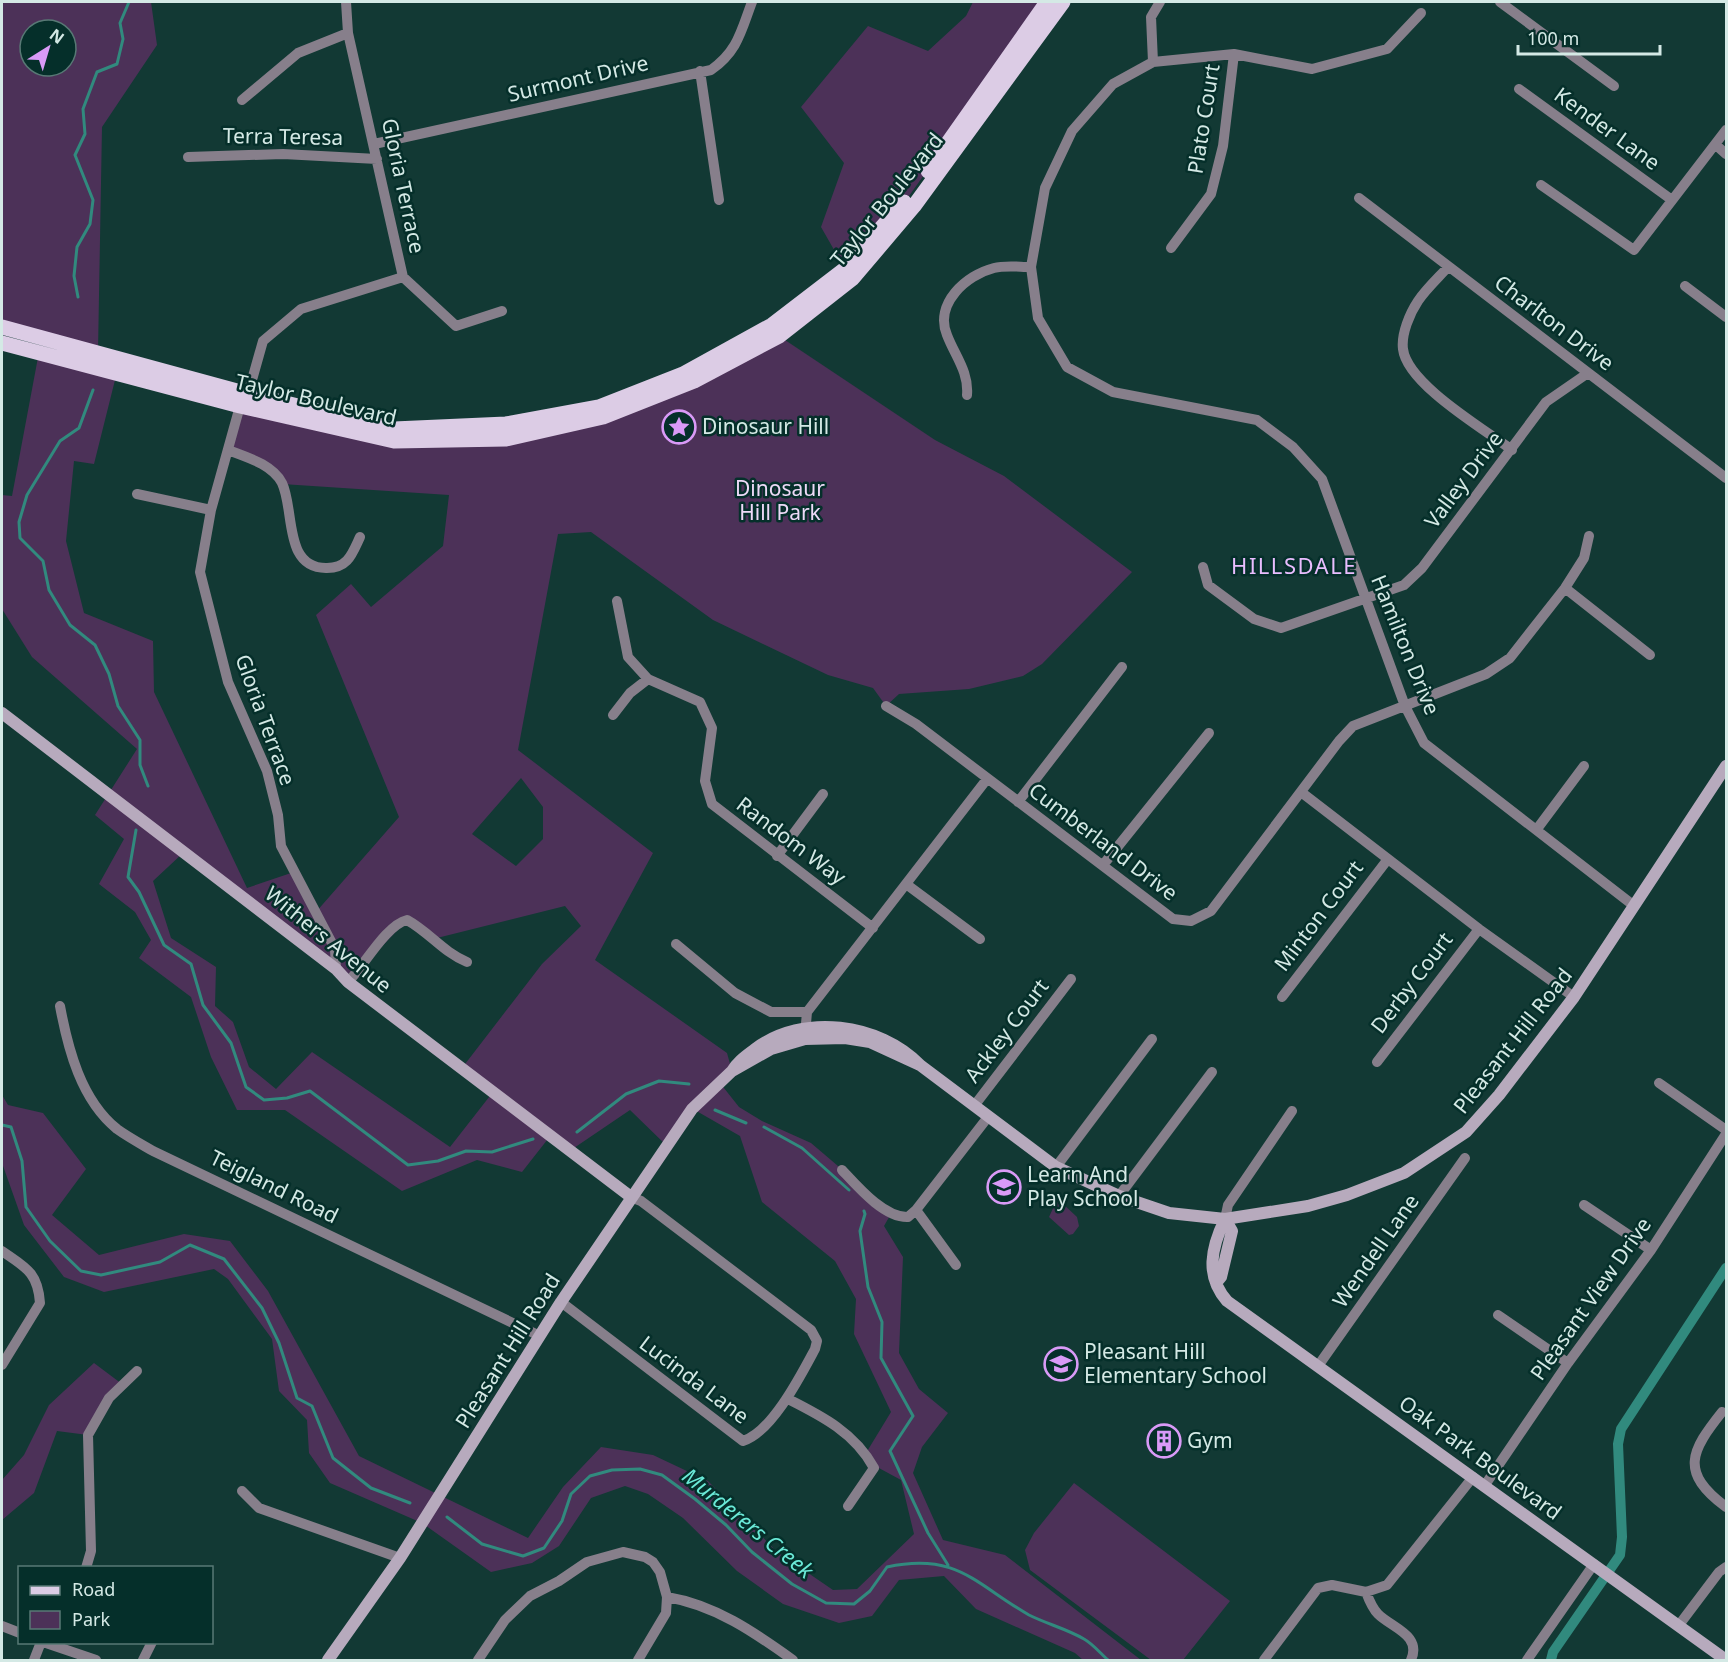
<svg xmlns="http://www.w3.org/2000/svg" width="1728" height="1662" viewBox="0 0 1728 1662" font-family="'Noto Sans',sans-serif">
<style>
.green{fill:#4c3158;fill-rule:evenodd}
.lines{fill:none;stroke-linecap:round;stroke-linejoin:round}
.stream{stroke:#318a7e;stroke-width:3}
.canal{stroke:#318a7e;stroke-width:10}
.street{stroke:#877f8b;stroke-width:10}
.secondary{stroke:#b7aabd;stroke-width:12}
.primary{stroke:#dccce5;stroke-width:15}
.labels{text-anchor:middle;stroke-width:5;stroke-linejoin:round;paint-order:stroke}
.street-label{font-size:21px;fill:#d4e9e5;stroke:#052f2a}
.poi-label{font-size:21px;fill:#d4e9e5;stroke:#052f2a;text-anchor:start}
.park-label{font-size:21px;fill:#edd9f7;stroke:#052f2a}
.neighbourhood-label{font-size:22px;letter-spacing:1.5px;fill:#e9bdfe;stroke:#052f2a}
.water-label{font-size:22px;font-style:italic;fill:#6ae9d7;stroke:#052f2a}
</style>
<rect width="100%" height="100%" fill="#123934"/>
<path class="green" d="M2,2H151L157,45L102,127L98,352L2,327ZM30,30H66V66H30Z
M973,2H1047L909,196L845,269L821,227L844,163L801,107L868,26L928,51L966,16Z
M779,336L935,440L1004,476L1132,572L1042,664L1023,676L969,689L899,694L886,706L873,688L828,675L713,620L591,532L558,534L518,750L653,853L595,960L727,1053L732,1071L720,1083L739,1107L762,1121L811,1143L892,1212L884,1226L903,1257L899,1353L919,1389L948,1413L922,1447L913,1473L943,1540L1005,1555L1141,1660H1083L1075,1653L976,1609L944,1576L899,1580L872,1616L839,1623L783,1604L737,1571L683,1518L648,1494L625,1486L591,1498L559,1546L532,1563L491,1572L422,1523L330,1483L309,1453L307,1420L279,1391L272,1339L228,1279L214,1269L104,1292L64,1277L24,1225L2,1163V1095L8,1105L43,1113L86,1169L52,1215L99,1255L184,1234L230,1241L268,1291L359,1456L528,1538L563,1487L601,1447L653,1455L708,1481L776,1551L833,1590L857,1589L914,1534L901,1480L877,1467L866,1453L891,1412L854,1334L856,1299L835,1261L762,1202L740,1136L693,1109L667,1146L630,1110L571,1150L551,1135L522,1172L477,1160L402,1191L285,1110H237L211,1057L191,997L139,958L151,940L135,912L99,884L124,839L95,815L137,749L32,657L2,609V495L12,496L39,352L117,372L94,464L74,461L66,541L84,613L153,641L154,692L247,888L294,872L316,912L399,817L316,615L351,584L371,607L443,546L449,495L282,484L272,471L228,450L240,406L506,439ZM521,778L543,807V839L516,866L472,834ZM183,853L348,982L407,920L433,939L565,906L581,926L542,964L462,1068L493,1092L450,1147L312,1052L276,1089L249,1067L233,1022L215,1006L216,967L171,938L153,881Z
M1056,1202H1061L1077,1217L1079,1226L1073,1234L1069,1235L1049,1217Z
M94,1363L122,1384L88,1435L57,1431L34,1493L2,1520V1480L24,1455L49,1405Z
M1074,1483L1230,1601L1183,1660H1151L1030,1570L1025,1550L1034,1533Z"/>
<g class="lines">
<path class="stream" d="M78,297L74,276L77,247L90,224L93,200L75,155L85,134L83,109L97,72L117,64L123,39L120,23L129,2
M93,390L79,428L60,441L27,495L19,522L20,538L43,561L49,590L70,625L95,645L109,674L118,706L140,740V765L148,786
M136,830L128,877L139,892L164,945L191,964L203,1005L231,1043L246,1087L264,1100L287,1098L310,1091L408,1165L438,1161L466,1151L492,1152L533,1139
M715,1110L746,1123
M2,1125L11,1127L22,1161L26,1207L50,1241L81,1271L101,1275L160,1262L190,1245L224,1259L262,1308L279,1343L297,1398L312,1406L333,1458L371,1488L410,1503
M764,1127L802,1148L849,1190
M577,1132L626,1094L659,1081L689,1084
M864,1211L865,1214L860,1231L868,1287L882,1322L881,1358L913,1416L890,1451L928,1533L948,1565
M447,1517L482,1544L523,1556L544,1548L562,1521L571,1494L590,1476L612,1470L640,1469L662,1475L695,1499L726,1525L752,1552L792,1584L826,1603L854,1604L870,1591L887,1567C957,1552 975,1584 1029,1615C1047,1624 1067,1629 1084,1639C1093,1644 1101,1654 1108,1660"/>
<path class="canal" d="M1551,1660L1553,1652L1620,1555L1622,1537L1618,1444L1621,1429L1726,1268"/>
<path class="street" d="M346,2L348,33L403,277
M1500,2L1614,86
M1421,13L1387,49L1312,69L1234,54L1153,62L1113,84L1072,131L1045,188L1031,267L1038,318L1067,367L1113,392L1257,420L1293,447L1322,479L1405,706L1424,743L1633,905
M1153,62L1151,17L1160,2
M700,71L719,200
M1519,89L1672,200
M242,100L298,53L348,33
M374,144L711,70C738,51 741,31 752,2
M1716,145L1726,154
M188,157L283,154L377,159
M1541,185L1634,250L1726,130
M1359,198L1726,478
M1171,248L1211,194L1223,146L1234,54
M1448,267C1438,278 1426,289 1418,301C1410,313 1401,334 1403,349C1407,384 1484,429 1512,450
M403,277L456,326L502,311
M1685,286L1726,317
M248,394L263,341L301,309L403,277
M967,395C969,372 955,356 947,335C934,304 966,275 994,268C1005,265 1019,267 1031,267
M240,406L211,510L200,572L228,682L267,771L278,815L281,846L335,949L336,969
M228,450C246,457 272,464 282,483C295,510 283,569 327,568C348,568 352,554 360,537
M137,494L211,510
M1203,567L1208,585L1254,619L1281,628L1404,585L1422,568L1546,402L1588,373
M1565,588L1650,655
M617,601L628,657L648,679L700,702L712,728L705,781L712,804L873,928
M886,706L916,724L1173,919L1191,921L1211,911L1339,741L1353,726L1486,674L1510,658L1565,588L1584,558L1589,536
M613,715L630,693L648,679
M1301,792L1479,929L1574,997
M1018,802L1122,667
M1537,829L1584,766
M777,856L823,794
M1103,865L1209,733
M906,884L980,939
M676,944L735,993L771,1012H807
M348,982C364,966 386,925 407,920C429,932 443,952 467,962
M1282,997L1388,859
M60,1006C68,1049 81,1100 117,1129C128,1137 141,1144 153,1151L540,1336
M805,1035L807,1012L987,779
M1377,1062L1479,929
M1659,1083L1726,1130
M974,1106L1071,979
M1056,1167L1152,1039
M842,1170C857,1186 884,1218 908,1217L916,1210L956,1265
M1119,1196L1212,1072
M1584,1205L1651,1250
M916,1210L988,1117
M1225,1219L1228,1205L1292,1111
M2,1251C25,1267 38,1272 40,1303L2,1365
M561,1302L743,1441C772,1432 801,1375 815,1349L817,1341L811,1330L641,1201L631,1197
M1498,1315L1568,1363
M1318,1366L1465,1158
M788,1399C822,1416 855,1433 874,1468L848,1506
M1722,1412C1691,1451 1679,1472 1726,1507
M1485,1485L1568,1363L1651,1250L1726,1134
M242,1491L259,1508L400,1558
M86,1568L91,1551L88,1435L109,1398L137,1371
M1366,1592C1369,1600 1372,1608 1378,1614C1392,1628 1422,1635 1411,1660
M667,1597C715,1605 754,1632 793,1660
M1679,1625L1719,1572L1726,1567
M2,1626L20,1633
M43,1642L96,1660
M34,1660L41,1642
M143,1660L152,1642
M478,1660L505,1620L530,1596L559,1581L587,1562L623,1552L645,1557L653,1562L660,1572L667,1597L666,1613L638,1660
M1264,1660L1318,1588L1332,1585L1366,1592L1387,1585L1473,1477
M1527,1660L1594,1564"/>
<path class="secondary" d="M2,713L336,969L348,982L631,1197
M920,1065L1056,1167L1119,1196L1169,1213L1225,1219L1308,1206L1347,1195L1404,1173L1466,1132L1499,1095L1574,997L1726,766
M1225,1219C1211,1248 1205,1276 1227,1301L1726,1660
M1216,1283L1221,1277L1232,1231L1225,1219
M328,1660L400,1558L561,1302L692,1109L732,1071L771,1049L805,1039L845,1038L870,1042L920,1065C879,1023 803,1013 755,1049C746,1056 738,1061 732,1071"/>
<path class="primary" d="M928,171L1047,2
M2,327L248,394L394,429L506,424L599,407L683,374L772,325L845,269L904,202
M2,343L240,406L394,441L506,439L603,417L694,381L779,336L853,278L914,206L1063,2"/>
</g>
<defs>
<symbol id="sight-ring" viewBox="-11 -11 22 22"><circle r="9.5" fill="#052f2a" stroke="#d99af7" stroke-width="1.5"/><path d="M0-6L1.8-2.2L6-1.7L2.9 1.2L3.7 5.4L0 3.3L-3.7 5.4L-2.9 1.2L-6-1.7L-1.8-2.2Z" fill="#d99af7"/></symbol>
<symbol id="school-ring" viewBox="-11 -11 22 22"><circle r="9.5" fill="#052f2a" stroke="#d99af7" stroke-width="1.5"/><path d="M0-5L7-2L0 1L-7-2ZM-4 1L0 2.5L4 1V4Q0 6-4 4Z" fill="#d99af7"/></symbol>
<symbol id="building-ring" viewBox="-11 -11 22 22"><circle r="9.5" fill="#052f2a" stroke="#d99af7" stroke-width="1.5"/><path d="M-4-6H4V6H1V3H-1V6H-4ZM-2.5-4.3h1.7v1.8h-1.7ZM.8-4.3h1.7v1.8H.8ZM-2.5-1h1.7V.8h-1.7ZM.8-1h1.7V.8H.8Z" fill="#d99af7"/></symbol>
</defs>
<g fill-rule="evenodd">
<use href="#sight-ring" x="660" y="408" width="38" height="38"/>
<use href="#school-ring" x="985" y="1168" width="38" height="38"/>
<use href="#school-ring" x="1042" y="1345" width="38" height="38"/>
<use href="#building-ring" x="1145" y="1422" width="38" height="38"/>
</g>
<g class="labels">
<g class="street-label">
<text transform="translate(578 79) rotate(-13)" y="7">Surmont Drive</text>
<text transform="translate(1204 119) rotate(-81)" y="7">Plato Court</text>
<text transform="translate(1607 129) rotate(36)" y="7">Kender Lane</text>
<text transform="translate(283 137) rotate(1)" y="7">Terra Teresa</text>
<text transform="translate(403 186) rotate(78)" y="7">Gloria Terrace</text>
<text transform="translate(887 200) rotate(-51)" y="7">Taylor Boulevard</text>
<text transform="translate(1554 323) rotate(37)" y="7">Charlton Drive</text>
<text transform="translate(316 400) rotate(13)" y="7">Taylor Boulevard</text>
<text transform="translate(1464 480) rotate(-53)" y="7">Valley Drive</text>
<text transform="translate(1405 645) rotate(68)" y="7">Hamilton Drive</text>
<text transform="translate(265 720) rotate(70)" y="7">Gloria Terrace</text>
<text transform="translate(791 841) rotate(37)" y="7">Random Way</text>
<text transform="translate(1103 842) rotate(37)" y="7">Cumberland Drive</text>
<text transform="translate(1319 916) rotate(-53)" y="7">Minton Court</text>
<text transform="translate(328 940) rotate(39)" y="7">Withers Avenue</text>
<text transform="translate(1412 983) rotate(-53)" y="7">Derby Court</text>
<text transform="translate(1007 1031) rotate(-53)" y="7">Ackley Court</text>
<text transform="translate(1513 1041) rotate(-52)" y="7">Pleasant Hill Road</text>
<text transform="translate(274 1187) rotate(26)" y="7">Teigland Road</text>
<text transform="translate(1376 1251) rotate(-55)" y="7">Wendell Lane</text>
<text transform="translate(1591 1299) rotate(-55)" y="7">Pleasant View Drive</text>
<text transform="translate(508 1351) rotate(-58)" y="7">Pleasant Hill Road</text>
<text transform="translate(694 1380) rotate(37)" y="7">Lucinda Lane</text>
<text transform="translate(1480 1458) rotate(36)" y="7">Oak Park Boulevard</text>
</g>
<g class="poi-label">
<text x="702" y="434">Dinosaur Hill</text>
<text x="1027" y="1182">Learn And<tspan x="1027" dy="24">Play School</tspan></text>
<text x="1084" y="1359">Pleasant Hill<tspan x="1084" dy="24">Elementary School</tspan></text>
<text x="1187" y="1448">Gym</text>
</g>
<g class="park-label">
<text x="780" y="496">Dinosaur<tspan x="780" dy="24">Hill Park</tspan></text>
</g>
<g class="neighbourhood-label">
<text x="1294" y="574">HILLSDALE</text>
</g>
<g class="water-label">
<text transform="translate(748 1523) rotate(39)" y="8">Murderers Creek</text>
</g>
</g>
<rect width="1728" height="1662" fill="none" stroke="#d4e9e5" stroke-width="6"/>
<rect x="18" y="1566" width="195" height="78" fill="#052f2a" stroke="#587975" stroke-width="1.5"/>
<rect x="30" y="1586" width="30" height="9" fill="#dccce5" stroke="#587975" stroke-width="1.5"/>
<text x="72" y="1596" font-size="18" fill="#d4e9e5">Road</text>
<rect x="30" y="1611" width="30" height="18" fill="#4c3158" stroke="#587975" stroke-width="1.5"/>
<text x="72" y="1626" font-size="18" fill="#d4e9e5">Park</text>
<g transform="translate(48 48) rotate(37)"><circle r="28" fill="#052f2a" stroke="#587975" stroke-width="1.5"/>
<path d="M0-4.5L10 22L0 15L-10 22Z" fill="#d99af7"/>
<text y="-9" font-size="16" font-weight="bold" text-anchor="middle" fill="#d4e9e5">N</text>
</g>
<path d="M1518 45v9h142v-9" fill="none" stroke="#d4e9e5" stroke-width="3"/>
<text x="1527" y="45" font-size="18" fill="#d4e9e5" stroke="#052f2a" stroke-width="4.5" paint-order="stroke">100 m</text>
</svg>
